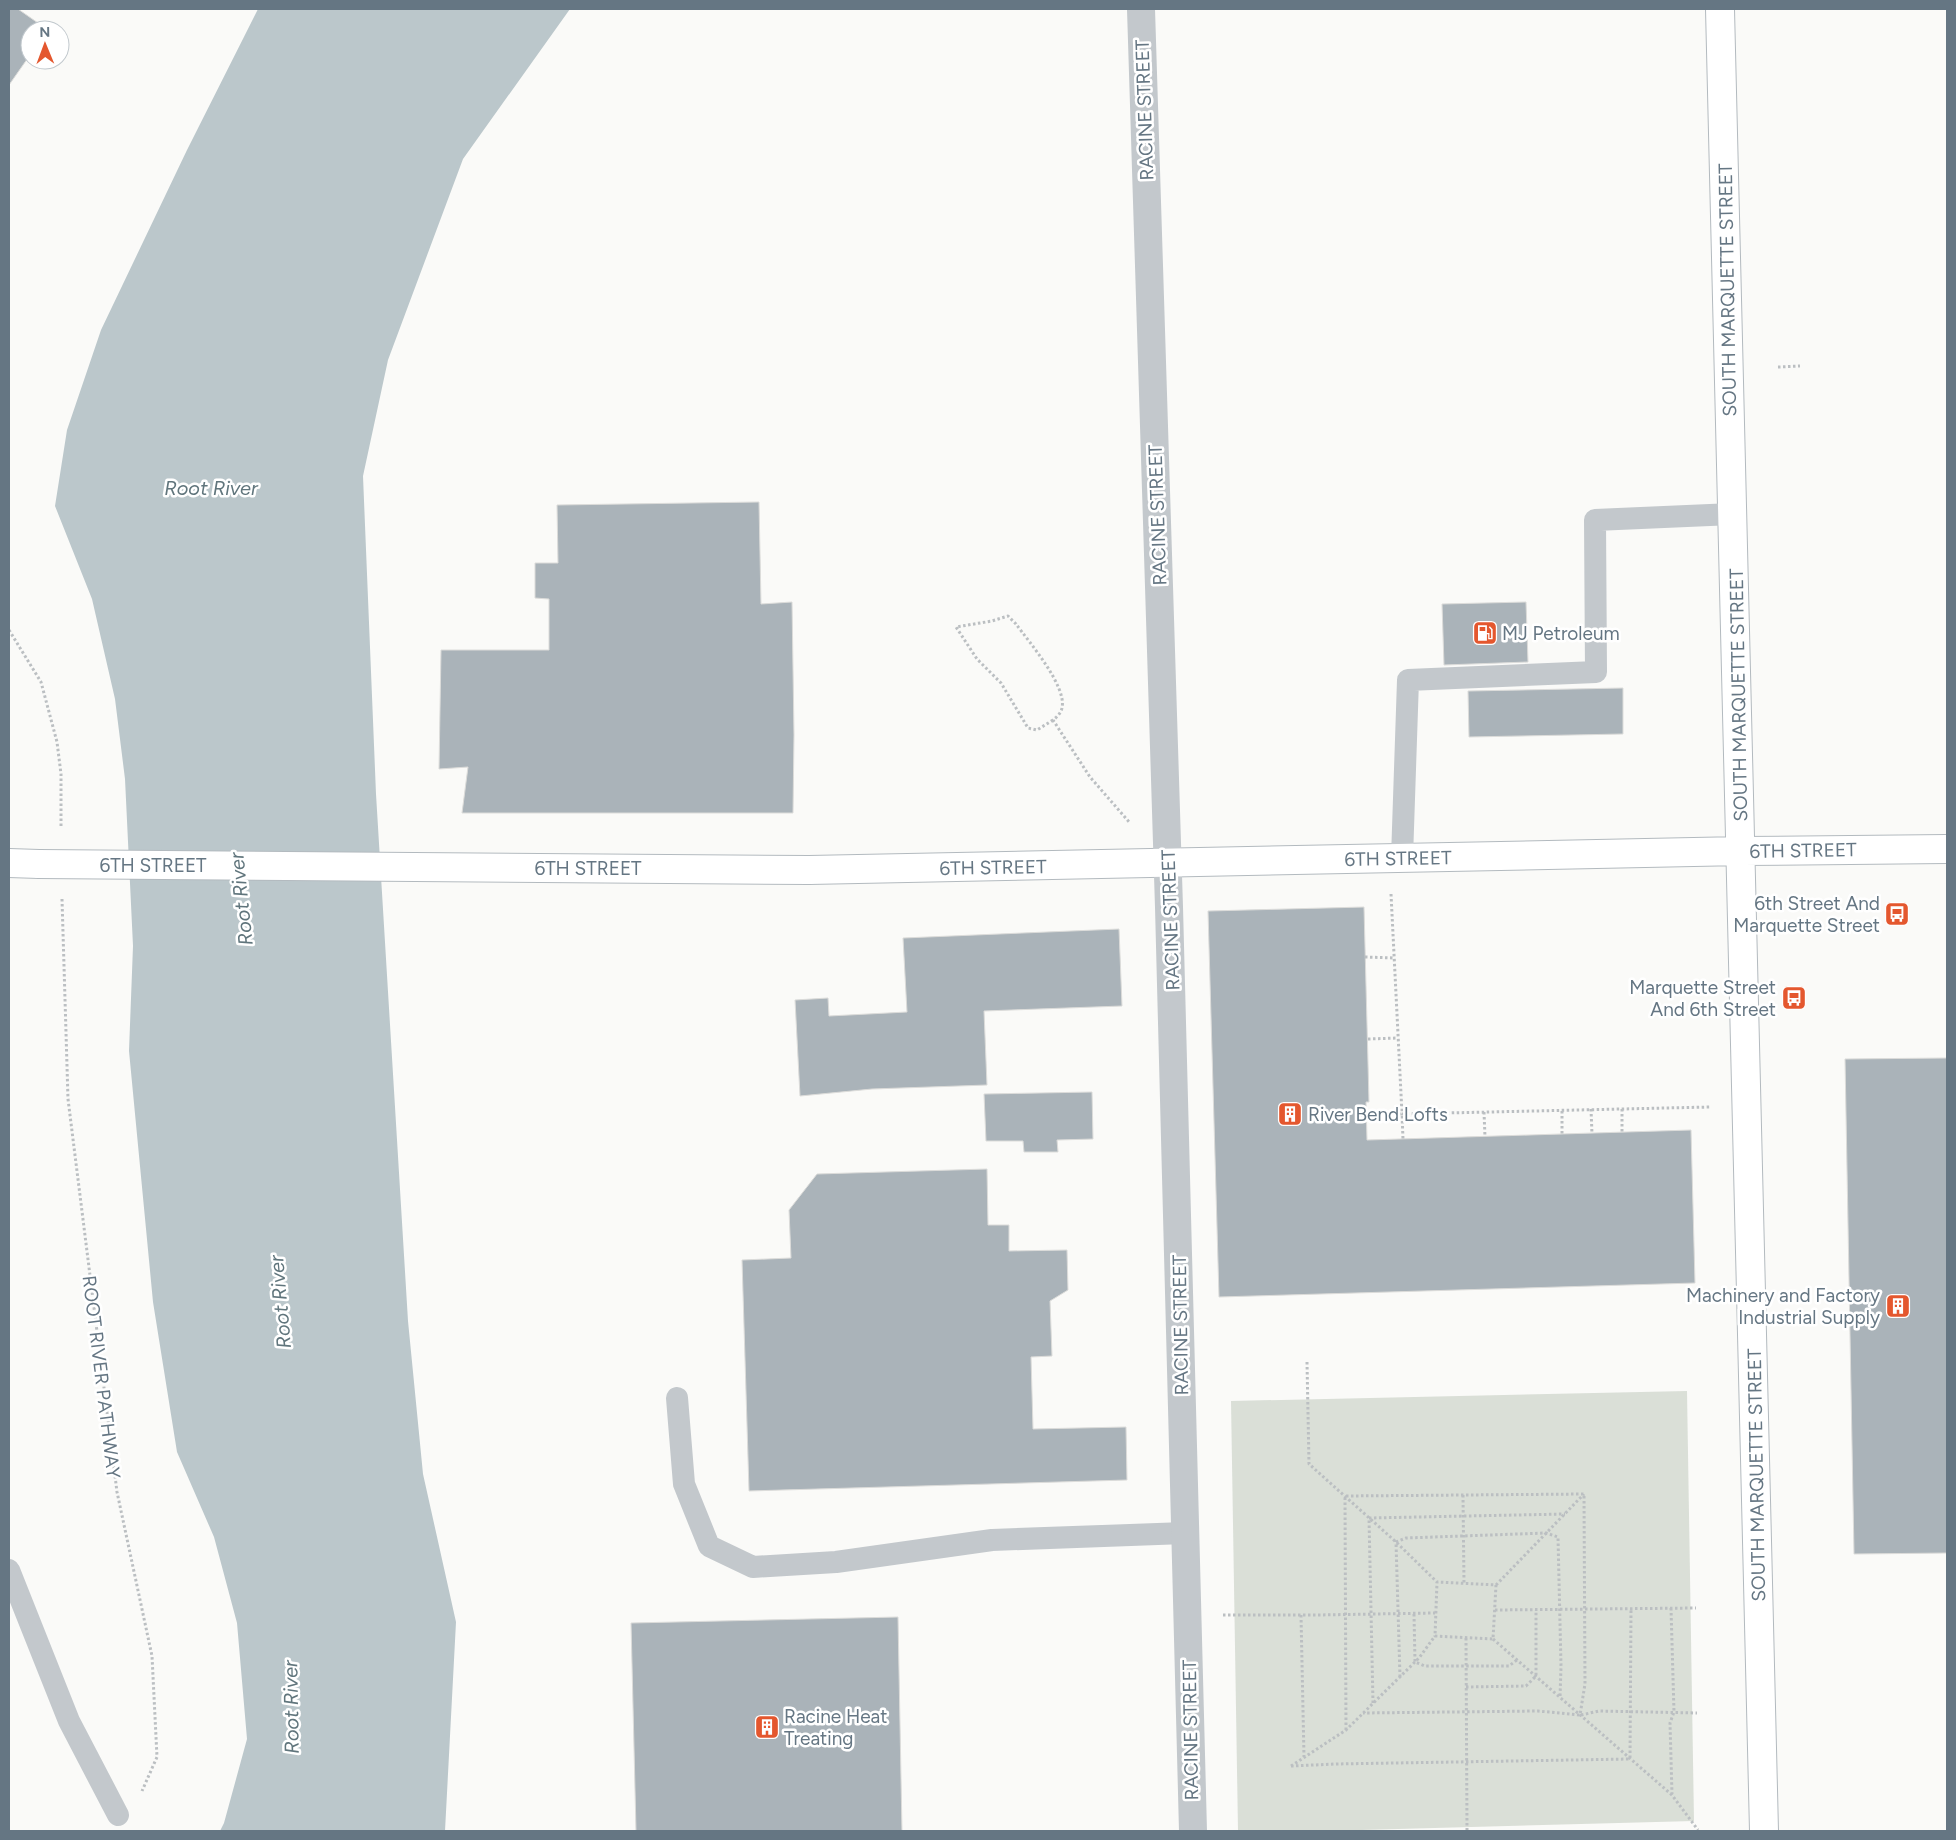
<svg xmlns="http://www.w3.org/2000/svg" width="1956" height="1840" viewBox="0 0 1956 1840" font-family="Figtree,sans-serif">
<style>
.green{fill:#dadfd7}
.water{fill:#bbc7cb}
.building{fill:#aab3b9;stroke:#dcdcda}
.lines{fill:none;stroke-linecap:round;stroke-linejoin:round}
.secondary-casing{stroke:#b3babf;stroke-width:30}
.path{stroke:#bbbfc2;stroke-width:3;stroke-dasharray:2.5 2.5;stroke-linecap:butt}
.lane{stroke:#c3c8cc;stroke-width:22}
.street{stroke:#c3c8cc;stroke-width:28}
.secondary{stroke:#fff;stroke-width:28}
.secondary-bridge-casing{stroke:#b3babf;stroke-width:30;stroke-linecap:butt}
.secondary-bridge{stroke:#fff;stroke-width:28}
.labels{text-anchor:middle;stroke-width:5;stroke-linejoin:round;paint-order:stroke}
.street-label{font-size:19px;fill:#657683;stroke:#fff}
.poi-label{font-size:19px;fill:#657683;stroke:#fff;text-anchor:start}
.water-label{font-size:20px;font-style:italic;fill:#60757c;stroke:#fff}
</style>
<rect width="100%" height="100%" fill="#fafaf8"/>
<path class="green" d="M1687,1391L1694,1821L1325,1831H1238L1231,1401Z"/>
<path class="water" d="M258,9H570L463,159L388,360L363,476L376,794L408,1321L423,1474L456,1622L445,1831H220L224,1823L247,1739L237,1623L214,1537L177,1452L153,1302L129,1051L133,946L125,779L115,699L92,599L55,506L67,430L101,330L187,150Z"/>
<path class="building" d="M9,9H18L48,30H30V55L9,85Z
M759,502L761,604L792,602L794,735L793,813H462L468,767L439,769L441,650H549V599L535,598V563H558L557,505Z
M1526,602L1528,662L1444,665L1442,604Z
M1623,688V734L1469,737L1468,691Z
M1364,907L1369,1102H1366L1367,1140L1691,1130L1695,1283L1219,1297L1208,911Z
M1119,929L1122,1006L984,1011L987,1085L872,1089L800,1096L795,1000L828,998L829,1016L907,1012L903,938Z
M1947,1058V1553L1854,1554L1845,1059Z
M1092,1092L1093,1139L1057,1140L1058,1152H1024L1023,1141H986L984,1094Z
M987,1169L988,1225H1009V1251L1067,1250L1068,1290L1050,1301L1052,1356L1031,1357L1033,1429L1126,1427L1127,1480L749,1491L742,1260L791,1258L789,1210L817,1174Z
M898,1617L902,1831H636L631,1623Z"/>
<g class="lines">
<defs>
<path id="secondary" d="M1720,9L1764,1831
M9,863L39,864
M809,870L1742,851L1947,849"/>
</defs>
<use href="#secondary" class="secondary-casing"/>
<path class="path" d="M1778,367L1800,366
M9,630L41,682L57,742L61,774V828
M1053,720L1037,730L1028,728L1001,683L977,659L956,627L992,621L1008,616L1016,624C1029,642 1067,686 1062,708C1061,713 1057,717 1053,720L1090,777L1130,823
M1391,894L1402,1114L1710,1107
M62,899L68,1099L117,1492L152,1656L157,1757L142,1791
M1365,957L1394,958
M1368,1039L1398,1038
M1591,1109L1592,1134
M1622,1109V1132
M1562,1111V1134
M1484,1112L1485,1137
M1369,1115L1402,1114L1403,1139
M1307,1362L1309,1464L1396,1542L1437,1582L1496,1585L1493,1639L1435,1636L1437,1582
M1463,1495L1464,1583
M1496,1585L1584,1494
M1671,1608L1674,1712L1670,1723L1672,1794
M1495,1610L1696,1608
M1414,1614L1415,1662L1425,1666H1509L1517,1660
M1223,1615H1316L1435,1613
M1301,1615L1304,1757
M1466,1638L1467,1831
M1493,1639L1672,1795L1698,1830
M1400,1677L1396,1542L1406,1538L1546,1533L1558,1537L1561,1666L1560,1698
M1466,1687L1526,1686L1536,1676V1610
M1373,1703L1369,1518L1565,1514
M1581,1715L1599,1711L1697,1713
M1346,1730L1345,1496L1584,1494L1585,1684L1580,1715L1538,1711L1363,1713
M1291,1766L1336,1764L1630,1759L1631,1609
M1291,1766L1346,1730L1419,1658L1435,1636"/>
<path class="lane" d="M1402,858L1408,680L1596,672L1595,520L1733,514
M677,1398L684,1484L709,1546L753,1567L836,1562L992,1540L1185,1533
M9,1570L69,1721L118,1815"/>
<path class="street" d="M1141,9L1169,907L1193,1831"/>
<use href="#secondary" class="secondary"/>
<defs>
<path id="secondary-bridge" d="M39,864L809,870"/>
</defs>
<use href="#secondary-bridge" class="secondary-bridge-casing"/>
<use href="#secondary-bridge" class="secondary-bridge"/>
</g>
<defs>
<symbol id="fuel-square" viewBox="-11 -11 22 22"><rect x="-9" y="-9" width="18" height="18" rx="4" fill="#e4572e" stroke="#fff"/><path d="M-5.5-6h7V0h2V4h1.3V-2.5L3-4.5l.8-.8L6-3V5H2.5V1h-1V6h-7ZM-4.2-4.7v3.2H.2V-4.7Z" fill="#fff"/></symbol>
<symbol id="bus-square" viewBox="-11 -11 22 22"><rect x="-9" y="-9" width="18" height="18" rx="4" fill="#e4572e" stroke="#fff"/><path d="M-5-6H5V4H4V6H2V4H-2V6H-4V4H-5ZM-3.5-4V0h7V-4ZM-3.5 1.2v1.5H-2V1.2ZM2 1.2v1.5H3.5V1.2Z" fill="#fff"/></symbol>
<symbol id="building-square" viewBox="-11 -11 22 22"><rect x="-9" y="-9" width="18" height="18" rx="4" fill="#e4572e" stroke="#fff"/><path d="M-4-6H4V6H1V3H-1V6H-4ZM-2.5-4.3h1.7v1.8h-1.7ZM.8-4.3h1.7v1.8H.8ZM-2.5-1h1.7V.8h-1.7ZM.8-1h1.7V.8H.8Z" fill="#fff"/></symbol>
</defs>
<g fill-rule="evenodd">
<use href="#fuel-square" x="1471" y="619" width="28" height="28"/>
<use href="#bus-square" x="1883" y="900" width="28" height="28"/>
<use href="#bus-square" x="1780" y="984" width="28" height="28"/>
<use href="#building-square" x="1276" y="1100" width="28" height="28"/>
<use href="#building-square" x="1884" y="1292" width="28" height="28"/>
<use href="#building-square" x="753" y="1713" width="28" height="28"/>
</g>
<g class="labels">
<g class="street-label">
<text transform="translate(1144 110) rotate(-92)" y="7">RACINE STREET</text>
<text transform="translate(1727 290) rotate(-91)" y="7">SOUTH MARQUETTE STREET</text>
<text transform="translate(1157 515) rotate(-92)" y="7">RACINE STREET</text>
<text transform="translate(1738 695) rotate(-91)" y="7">SOUTH MARQUETTE STREET</text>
<text transform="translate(1803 850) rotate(-1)" y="7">6TH STREET</text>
<text transform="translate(1398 858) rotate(-1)" y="7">6TH STREET</text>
<text x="153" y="872">6TH STREET</text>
<text transform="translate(993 867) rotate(-1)" y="7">6TH STREET</text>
<text x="588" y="875">6TH STREET</text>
<text transform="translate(1170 920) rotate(-92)" y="7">RACINE STREET</text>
<text transform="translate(1180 1325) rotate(-91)" y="7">RACINE STREET</text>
<text transform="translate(102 1377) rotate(83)" y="7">ROOT RIVER PATHWAY</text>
<text transform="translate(1756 1475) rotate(-91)" y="7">SOUTH MARQUETTE STREET</text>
<text transform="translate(1190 1730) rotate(-91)" y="7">RACINE STREET</text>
</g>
<g class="poi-label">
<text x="1502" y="640">MJ Petroleum</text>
<text x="1880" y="910" text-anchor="end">6th Street And<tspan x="1880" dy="22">Marquette Street</tspan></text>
<text x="1776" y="994" text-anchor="end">Marquette Street<tspan x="1776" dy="22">And 6th Street</tspan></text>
<text x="1308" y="1121">River Bend Lofts</text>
<text x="1880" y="1302" text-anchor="end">Machinery and Factory<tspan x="1880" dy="22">Industrial Supply</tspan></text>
<text x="784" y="1723">Racine Heat<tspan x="784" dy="22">Treating</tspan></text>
</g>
<g class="water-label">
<text x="211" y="495">Root River</text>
<text transform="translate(241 899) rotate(-96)" y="7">Root River</text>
<text transform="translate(280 1302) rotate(-95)" y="7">Root River</text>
<text transform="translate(291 1707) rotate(-91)" y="7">Root River</text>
</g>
</g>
<rect width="1956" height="1840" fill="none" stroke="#657683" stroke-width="20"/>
<g transform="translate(45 45) rotate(359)"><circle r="24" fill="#ffffff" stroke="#c1c8cd"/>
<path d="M0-4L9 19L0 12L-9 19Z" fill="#e4572e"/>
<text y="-8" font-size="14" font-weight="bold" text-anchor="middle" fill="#657683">N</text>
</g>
</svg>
